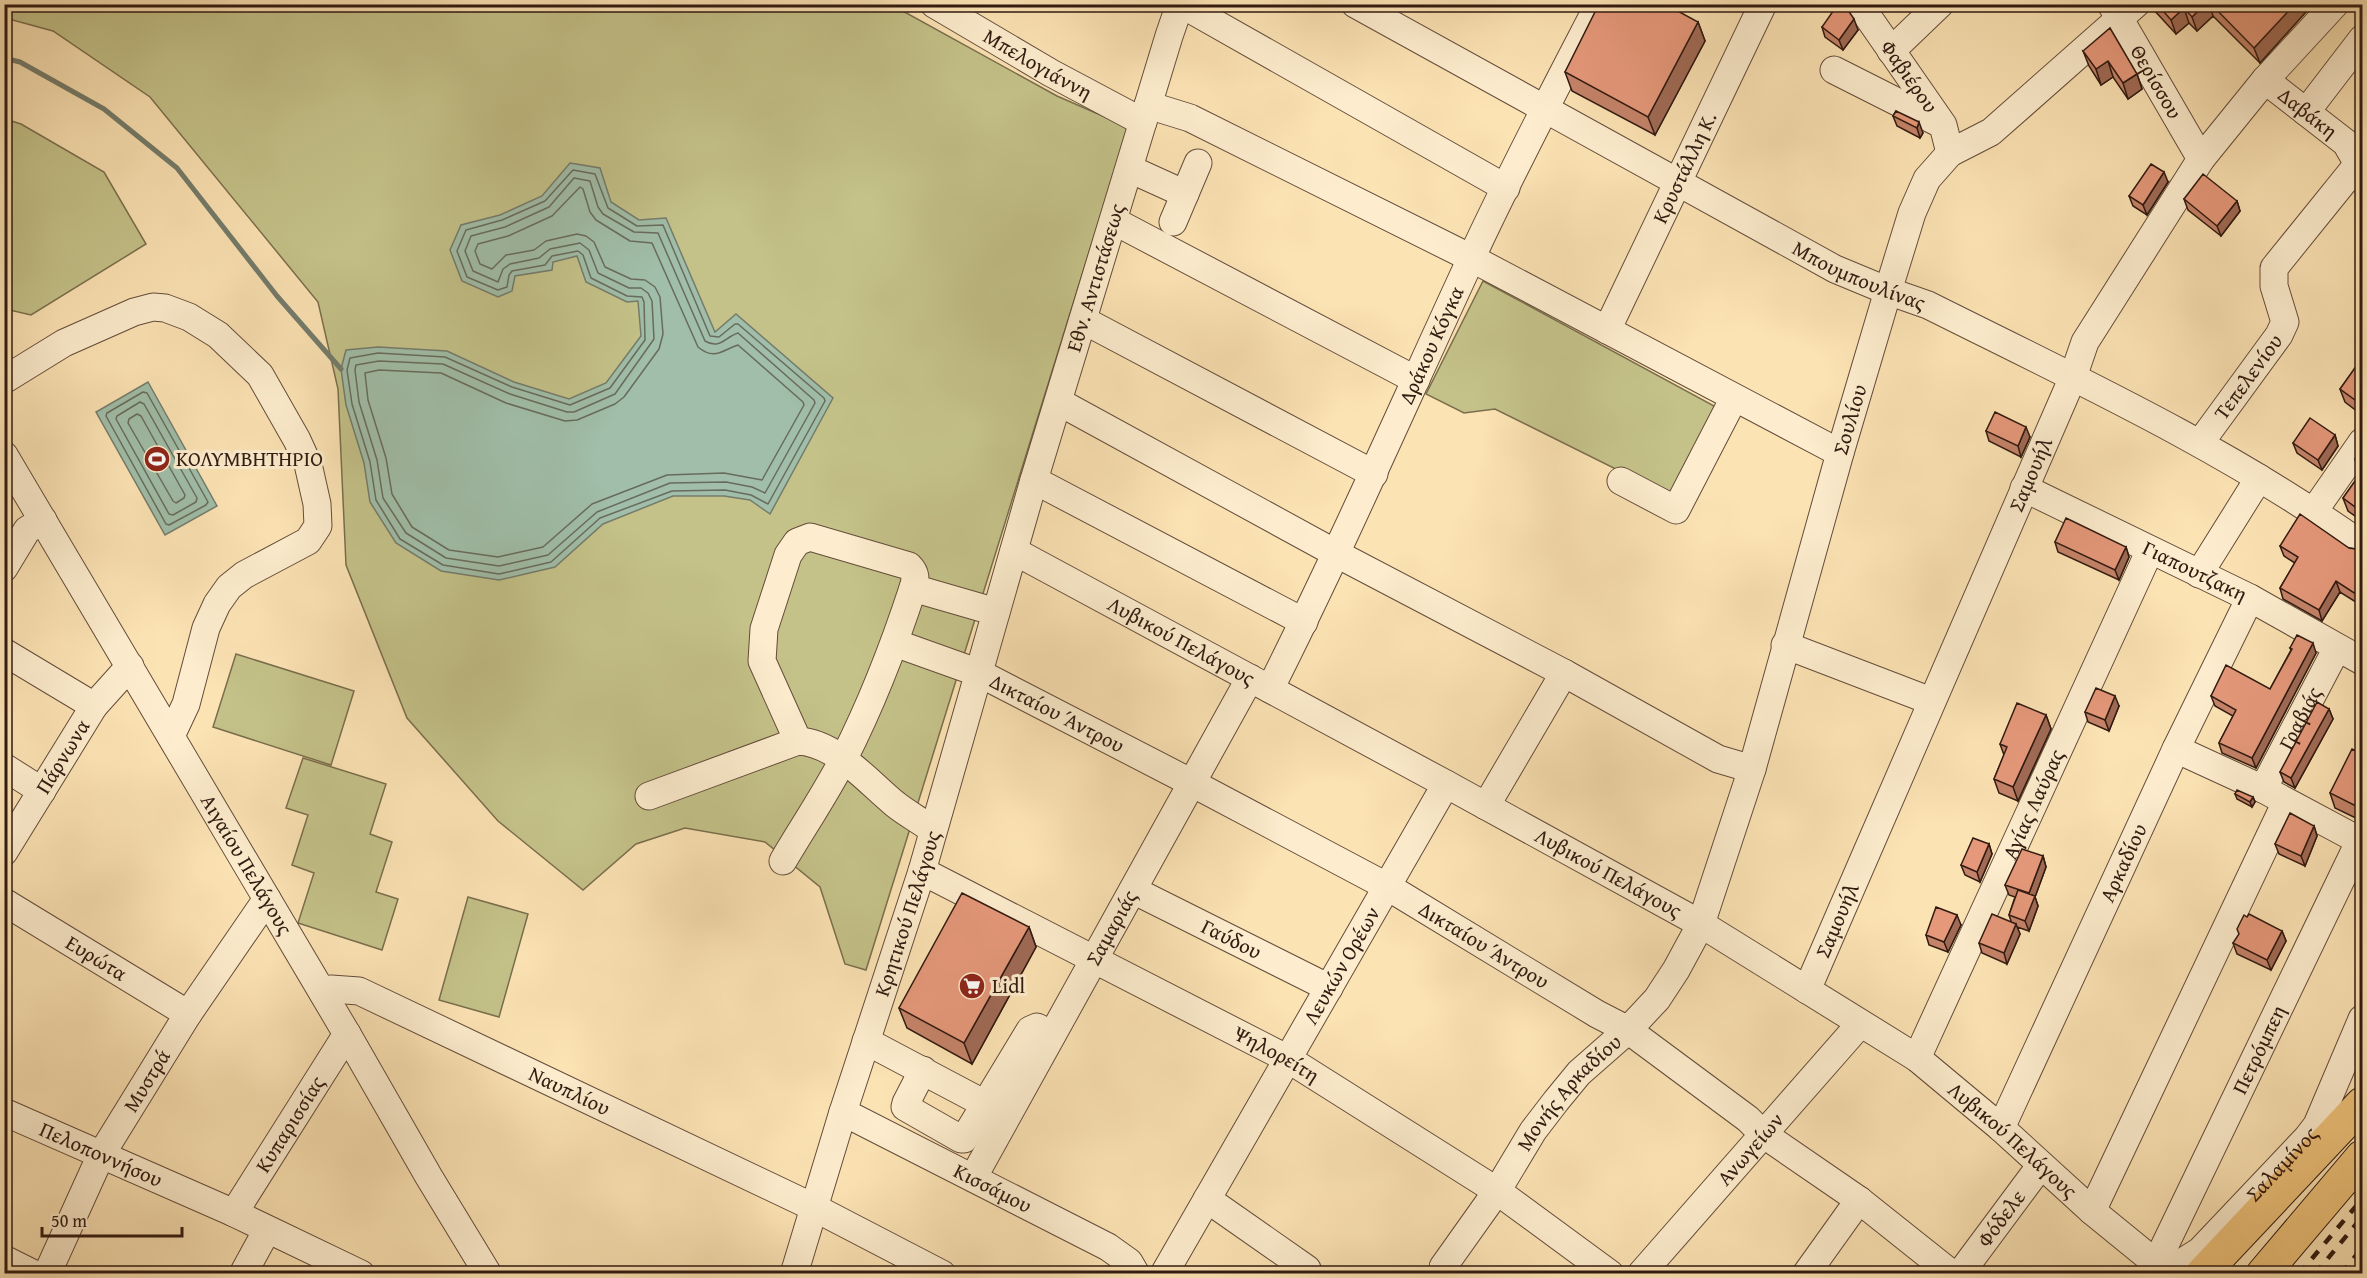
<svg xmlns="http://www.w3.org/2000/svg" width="2367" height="1278" viewBox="0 0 2367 1278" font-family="'Gentium Book Plus',serif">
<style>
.green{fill:#c4c289;stroke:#7a6e4d;stroke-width:1.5}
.water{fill:#a0bea9;stroke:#747c6c;stroke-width:1.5}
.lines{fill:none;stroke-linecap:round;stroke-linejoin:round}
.shore{stroke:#686c5d;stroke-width:1.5}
.stream{stroke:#747c6c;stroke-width:5}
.minor-casing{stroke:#644c3a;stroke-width:29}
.highway-casing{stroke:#311a11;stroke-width:35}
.minor{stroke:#fdedce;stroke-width:27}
.highway{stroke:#eec27a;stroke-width:33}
.rail{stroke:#311a11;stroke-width:4.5;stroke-dasharray:10 10;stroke-linecap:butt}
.wall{fill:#c58369;stroke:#311a11;stroke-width:1.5}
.shaded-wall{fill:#a06a55;stroke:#311a11;stroke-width:1.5}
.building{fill:#e5987a;stroke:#311a11;stroke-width:1.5}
.labels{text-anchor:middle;stroke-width:6;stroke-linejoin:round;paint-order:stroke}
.street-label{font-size:21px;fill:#311a11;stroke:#fdedce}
.poi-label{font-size:21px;fill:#311a11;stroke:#fdedce;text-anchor:start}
</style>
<rect width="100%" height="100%" fill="#fce3b4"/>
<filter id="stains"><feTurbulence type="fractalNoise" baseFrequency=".00333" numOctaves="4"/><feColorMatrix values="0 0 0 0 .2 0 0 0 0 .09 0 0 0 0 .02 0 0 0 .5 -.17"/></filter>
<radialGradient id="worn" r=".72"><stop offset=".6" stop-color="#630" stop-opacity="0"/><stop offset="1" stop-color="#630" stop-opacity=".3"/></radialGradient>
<path class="green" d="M4,5H892L1057,96L1128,127L866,970L845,964L820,887L765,842L685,828L636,844L583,890L498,821L407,718L346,565L338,389L318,302L150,97L53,31L5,18Z
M5,119L21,124L104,172L146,244L31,315L5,309Z
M1483,281L1716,407L1670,496L1495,409L1464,413L1426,394Z
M236,654L354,691L331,765L213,727Z
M303,758L386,784L370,834L392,842L376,892L398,899L382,950L298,923L314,873L292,865L308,815L286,808Z
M468,897L528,914L499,1017L439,1000Z"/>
<path class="water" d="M570,163L600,168L611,202L639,220L666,218L715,332L736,314L833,398L770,514L750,500L724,496H673L603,524L555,567L499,580L441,571L396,543L370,502L364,463L346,405L341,369L346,350L378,347L447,351L514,382L569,399L606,383L641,336L638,301L627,302L586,282L577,256L553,262L552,270L515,276L512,291L498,297L462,281L450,250L461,225L500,215L542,196Z
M148,382L217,506L165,535L96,412Z"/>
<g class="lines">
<path class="shore" d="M573,170L595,174L608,208L637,226L663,225L710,336L719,337L735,324H738L824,398L825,401L768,504L751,495L725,490L672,491L600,518L551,562L499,574L443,565L400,539L376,500L370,462L352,404L347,370L350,358L378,353L445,357L512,387L570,405L610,388L645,340L644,302L642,297L627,296L591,278L583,255L578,251L552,256L545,265L512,271L509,275L507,287L498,290L467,277L457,251L466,230L502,220L545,201Z
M574,178L590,181L598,207L603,214L634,232L658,233L705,341C720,350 725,337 738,333L814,400L815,403L765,493L752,487L726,482L670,483L597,512L548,555L499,566L446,558L406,533L383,498L377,460L359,402L355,370L356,365L379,361L443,364L510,394L567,412H574L615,394L654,339L652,301L648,293L641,288H629L598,273L589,250L580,243L550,249L539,258L510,264L503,269L498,282L473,271L465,251L471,236L505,227L549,207Z
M580,187L583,189L590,212L596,220L630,241L652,243L698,347C715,361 722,350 738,345L803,402L804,405L762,480L724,473L667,475L592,504L543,547L498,557L449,550L412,527L392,494L386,458L368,400L365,373L379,370L441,373L506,403L565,421L577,420L615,404L624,397L659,349L663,334L660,297L655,287L645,280L631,279L605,267L594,242L586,236L577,234L546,241L534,250L506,255L492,269L480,264L475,251L478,244L508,236L552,216Z
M143,392L147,393L208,502L206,505L169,525L166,524L106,416L107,413Z
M140,402L144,404L197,498L196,502L173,515L169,514L116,419L117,416Z
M137,414L141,416L185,495L184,498L176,503L173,501L128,423L129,419Z"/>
<path class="stream" d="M4,58L20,62L104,109L177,168L277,296L341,369"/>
<defs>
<g id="minor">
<path id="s1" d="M934,4L1051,73L1143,122"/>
<path d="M1181,4L1506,188"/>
<path id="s2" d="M1355,4L1835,269L1888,291L1928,305C2076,379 2227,449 2362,545"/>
<path id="s3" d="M1859,4L1943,125L1950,153"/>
<path id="s4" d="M2111,4L2201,159"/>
<path d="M1891,51L1940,4"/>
<path d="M1834,70L1939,123"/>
<path id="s5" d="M2265,80L2346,143L2358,164L2362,179"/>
<path d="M1148,105L1190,118L1471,258L1840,453"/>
<path d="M2306,112L2362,39"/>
<path d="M1130,169L1185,194"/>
<path d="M1114,221L1416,380"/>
<path d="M1173,222L1198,163"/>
<path d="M1083,320L1374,474"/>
<path id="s6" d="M1607,330L1763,4"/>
<path d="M4,380L64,343L134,312L153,307L165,308L189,317L218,335L260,375L297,440L308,464L317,504L318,526L308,541L244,575L229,587L217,604L206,628L186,704L171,736"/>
<path d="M1059,402L1337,554L1564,673L1718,759L1752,769"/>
<path id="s7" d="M2200,443L2279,335L2285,322L2274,286V268L2362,159"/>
<path id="s8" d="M4,455L347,1034L429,1177L488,1274"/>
<path d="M1034,480L1304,622"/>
<path d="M1621,481L1676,510L1734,398"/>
<path id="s9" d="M2024,488L2250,598L2362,661"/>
<path d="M2314,511L2362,442"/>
<path id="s10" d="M1014,551L1446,784L1701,924L1917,1058L2001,1128L2092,1211L2157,1264"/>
<path d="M4,568L27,530L43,520"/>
<path d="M2199,574L2259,478"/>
<path d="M913,588L996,612"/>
<path id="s11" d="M895,643L979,673L1192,783L1388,887L1597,1014L1628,1030L1748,1119L1763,1134L1859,1200L1952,1274"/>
<path d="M1785,645L1931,701"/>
<path d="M4,652L94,706"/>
<path id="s12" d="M1270,689C1341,548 1404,404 1470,261C1510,174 1555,89 1599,4"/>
<path d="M2176,749L2263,789L2362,842"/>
<path d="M4,767L42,791"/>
<path id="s13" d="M2263,789L2337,648"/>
<path d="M649,796L798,741C836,743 867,781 895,804C906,813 921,821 933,830"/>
<path d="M1486,806L1564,673"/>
<path id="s14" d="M4,852L94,706L130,666"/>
<path d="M783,861C803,827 826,793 844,758C872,703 894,646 913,588C916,579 916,573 909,566L810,537L797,542L788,555L764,629L762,661L798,741"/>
<path id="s15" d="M922,871L1288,1059L1497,1191L1610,1274"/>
<path id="s16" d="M1133,890L1329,988"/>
<path id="s17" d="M4,902L188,1014"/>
<path id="s18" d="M1807,990L2073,377L2085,342L2201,159L2265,80L2335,4"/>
<path id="s19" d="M323,993L331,989L359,991L813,1207L942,1274"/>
<path d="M866,1041L985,1104"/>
<path id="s20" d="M1917,1058L2150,550"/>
<path d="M923,1070L906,1103L905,1107L961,1139H964L1030,1030L1037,1027L1052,1035"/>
<path id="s21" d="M4,1112L234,1213L361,1274"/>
<path id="s22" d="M843,1112L1108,1247L1129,1262L1136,1274"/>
<path id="s23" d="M2001,1128L2176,749L2250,598"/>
<path id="s24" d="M973,1178L1250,678"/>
<path d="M1207,1199L1307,1269"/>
<path d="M2092,1211L2286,802"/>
<path id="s25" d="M234,1213L347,1034"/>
<path d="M4,1259L34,1274"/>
<path id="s26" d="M2157,1264L2181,1263L2200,1251L2307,1138L2317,1125L2362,1019"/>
<path id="s27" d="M1443,1267L1497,1191L1533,1131L1556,1101L1579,1073L1628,1030L1657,999L1676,970L1701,924L1752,769L1840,453L1888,291L1912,213L1927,179L1950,153L1991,132L2136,4"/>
<path id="s28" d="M47,1274L101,1155L188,1014L267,899"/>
<path d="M243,1274L267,1230"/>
<path id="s29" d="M794,1274L843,1112L922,871L1034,480L1169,36L1180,4"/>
<path id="s30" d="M1164,1274L1446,784"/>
<path id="s31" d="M1641,1274L1860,1024"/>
<path d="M1806,1274L1859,1200"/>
<path id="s32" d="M1960,1274L2041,1165"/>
<path id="s33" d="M2151,1274L2362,836"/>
</g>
<path id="highway" d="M2202,1274L2362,1104
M2263,1274L2362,1157"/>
</defs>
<use href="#minor" class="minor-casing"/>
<use href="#highway" class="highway-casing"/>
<use href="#minor" class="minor"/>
<use href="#highway" class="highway"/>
<path class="rail" d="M2299,1274L2362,1199
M2315,1274L2362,1217
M2341,1274L2362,1248"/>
</g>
<path class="wall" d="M2152,4H2313L2260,63L2213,16L2197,31L2189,23L2176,34L2154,10Z
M1698,22L1705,41L1655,135L1572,91L1565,72Z
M1822,27L1858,30L1843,50L1825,37Z
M2083,51L2137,74L2142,89L2128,99L2113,77L2101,85L2089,66Z
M1896,111L1923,133L1920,138L1897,126L1893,116Z
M2168,182L2147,215L2133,206L2129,196Z
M2184,199L2237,201L2240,211L2221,236L2188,210Z
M2362,358V415L2345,402L2340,389Z
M1986,431L2030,437L2021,457L1989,441Z
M2335,435L2338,446L2322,470L2297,453L2293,443Z
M2362,449V521L2348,511L2343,498L2361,473L2360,472L2355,459Z
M2055,542L2126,547L2129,557L2119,580L2058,552Z
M2280,546L2349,548L2362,550V606L2340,592L2322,621L2283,599L2280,588L2295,563L2284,556Z
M2290,648L2316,653L2256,768L2222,753L2219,743L2233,716L2215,706L2211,696L2270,689L2291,650Z
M2119,706L2109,731L2088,722L2085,712Z
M2329,709L2333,719L2295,788L2284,782L2280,772Z
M2046,715L2051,729L2018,801L1999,793L1994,779L2004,755L2000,744Z
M2362,754V821L2335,808L2330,793Z
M2235,794L2253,797L2255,802L2252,807L2237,799Z
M2314,826L2317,836L2305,866L2279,854L2275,844Z
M1989,844L1992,854L1980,882L1965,875L1961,865Z
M2043,856L2046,867L2035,897L2038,906L2029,931L2017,927L2020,934L2007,964L1982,953L1979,943L2011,921L2009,915L2015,897L2009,895L2005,885Z
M1961,925L1948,952L1929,945L1926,935Z
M1029,927L1036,947L972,1064L907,1028L899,1008Z
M2282,931L2286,941L2271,970L2237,954L2233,943Z"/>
<path class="shaded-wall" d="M2205,4H2209L2213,16L2197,31L2192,17Z
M2295,4H2313L2260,63L2254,48Z
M2184,8L2189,23L2176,34L2171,20Z
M1854,19L1858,30L1843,50L1839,40Z
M1698,22L1705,41L1655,135L1648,117Z
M2108,61L2113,77L2101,85L2096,69Z
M2137,74L2142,89L2128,99L2123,83Z
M1919,122L1923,133L1920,138L1917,128Z
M2164,172L2168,182L2147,215L2143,205Z
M2237,201L2240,211L2221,236L2217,226Z
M2026,427L2030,437L2021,457L2018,446Z
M2335,435L2338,446L2322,470L2318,460Z
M2126,547L2129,557L2119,580L2115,570Z
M2336,581L2340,592L2322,621L2319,610Z
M2313,643L2316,653L2256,768L2252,758Z
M2115,696L2119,706L2109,731L2105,720Z
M2329,709L2333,719L2295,788L2291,778Z
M2046,715L2051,729L2018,801L2013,787Z
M2253,797L2255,802L2252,807L2250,802Z
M2314,826L2317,836L2305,866L2301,856Z
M1989,844L1992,854L1980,882L1977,872Z
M2043,856L2046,867L2035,897L2038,906L2029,931L2025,921L2029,893Z
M1957,915L1961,925L1948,952L1944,942Z
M2016,924L2020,934L2007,964L2004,953Z
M1029,927L1036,947L972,1064L964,1043Z
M2282,931L2286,941L2271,970L2267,960Z"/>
<path class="building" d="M1599,4H1665L1698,22L1648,117L1565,72Z
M1838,4H1844L1854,19L1839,40L1822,27Z
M2157,4H2205L2192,17L2184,8L2171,20Z
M2211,4H2295L2254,48Z
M2110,28L2137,74L2123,83L2108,61L2096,69L2083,51Z
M1896,111L1919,122L1917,128L1893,116Z
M2151,164L2164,172L2143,205L2129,196Z
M2203,174L2237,201L2217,226L2184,199Z
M2362,358V405L2340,389Z
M1995,412L2026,427L2018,446L1986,431Z
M2310,418L2335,435L2318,460L2293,443Z
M2362,449V464L2355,459Z
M2362,471V512L2343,498Z
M2300,514L2349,548L2362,550V598L2336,581L2319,610L2280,588L2298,557L2280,546Z
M2066,518L2126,547L2115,570L2055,542Z
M2297,635L2313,643L2252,758L2219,743L2236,710L2211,696L2226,665L2270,689L2292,649L2290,648Z
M2096,688L2115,696L2105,720L2085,712Z
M2317,702L2329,709L2291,778L2280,772Z
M2017,703L2046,715L2013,787L1994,779L2007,747L2000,744Z
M2352,749L2362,754V807L2354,805L2330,793Z
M2237,790L2253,797L2250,802L2235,794Z
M2290,813L2314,826L2301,856L2275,844Z
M1973,838L1989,844L1977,872L1961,865Z
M2022,849L2043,856L2029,893L2005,885Z
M2018,890L2035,896L2025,921L2009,915Z
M962,893L1029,927L964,1043L899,1008Z
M1936,907L1957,915L1944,942L1926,935Z
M1992,914L2016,924L2004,953L1979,943Z
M2249,914L2282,931L2267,960L2233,943L2239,934L2237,929L2244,915L2247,917Z"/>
<defs>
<symbol id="stadium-disc" viewBox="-11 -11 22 22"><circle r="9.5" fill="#8f2418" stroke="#fdedce"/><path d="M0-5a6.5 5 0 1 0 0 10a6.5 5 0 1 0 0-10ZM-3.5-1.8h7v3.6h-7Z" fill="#fff"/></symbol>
<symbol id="supermarket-disc" viewBox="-11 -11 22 22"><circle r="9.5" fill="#8f2418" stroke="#fdedce"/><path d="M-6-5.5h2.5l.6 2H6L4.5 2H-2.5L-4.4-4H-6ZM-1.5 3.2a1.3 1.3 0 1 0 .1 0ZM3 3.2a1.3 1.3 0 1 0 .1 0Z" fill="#fff"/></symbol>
</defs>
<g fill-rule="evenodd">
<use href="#stadium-disc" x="142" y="444" width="30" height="30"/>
<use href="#supermarket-disc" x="957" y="971" width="30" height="30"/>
</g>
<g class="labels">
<g class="street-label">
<text dy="7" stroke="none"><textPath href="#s1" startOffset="120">Μπελογιάννη</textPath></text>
<text dy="7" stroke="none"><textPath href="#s3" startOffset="88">Φαβιέρου</textPath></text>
<text dy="7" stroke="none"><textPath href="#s4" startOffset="90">Θερίσσου</textPath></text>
<text dy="7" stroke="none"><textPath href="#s5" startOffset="54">Δαβάκη</textPath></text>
<text dy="7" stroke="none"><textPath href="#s6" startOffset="180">Κρυστάλλη Κ.</textPath></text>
<text dy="7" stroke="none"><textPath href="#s2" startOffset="573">Μπουμπουλίνας</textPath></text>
<text dy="7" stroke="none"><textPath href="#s29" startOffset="1041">Εθν. Αντιστάσεως</textPath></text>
<text dy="7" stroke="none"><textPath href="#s12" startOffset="380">Δράκου Κόγκα</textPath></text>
<text dy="7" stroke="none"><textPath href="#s7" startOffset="82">Τεπελενίου</textPath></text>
<text dy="7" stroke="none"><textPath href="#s27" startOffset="958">Σουλίου</textPath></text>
<text dy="7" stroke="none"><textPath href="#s18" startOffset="562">Σαμουήλ</textPath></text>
<text dy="7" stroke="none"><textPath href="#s9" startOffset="190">Γιαπουτζακη</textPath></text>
<text dy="7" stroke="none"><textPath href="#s10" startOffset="190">Λυβικού Πελάγους</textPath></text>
<text dy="7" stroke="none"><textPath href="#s11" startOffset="177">Δικταίου Άντρου</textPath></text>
<text dy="7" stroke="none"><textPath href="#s13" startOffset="80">Γραβιάς</textPath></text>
<text dy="7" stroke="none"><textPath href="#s14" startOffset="112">Πάρνωνα</textPath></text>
<text dy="7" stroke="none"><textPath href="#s20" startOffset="279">Αγίας Λαύρας</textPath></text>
<text dy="7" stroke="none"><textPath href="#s23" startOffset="292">Αρκαδίου</textPath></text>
<text dy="7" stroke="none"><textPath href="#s8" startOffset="476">Αιγαίου Πελάγους</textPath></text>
<text dy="7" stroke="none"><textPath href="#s10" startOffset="676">Λυβικού Πελάγους</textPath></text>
<text dy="7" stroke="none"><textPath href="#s29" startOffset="378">Κρητικού Πελάγους</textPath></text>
<text dy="7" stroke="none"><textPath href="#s18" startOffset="76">Σαμουήλ</textPath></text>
<text dy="7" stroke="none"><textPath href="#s24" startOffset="286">Σαμαριάς</textPath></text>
<text dy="7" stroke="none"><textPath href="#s16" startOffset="110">Γαύδου</textPath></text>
<text dy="7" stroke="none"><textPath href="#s11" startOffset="663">Δικταίου Άντρου</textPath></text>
<text dy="7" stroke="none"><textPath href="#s17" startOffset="108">Ευρώτα</textPath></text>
<text dy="7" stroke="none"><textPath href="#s30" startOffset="356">Λευκών Ορέων</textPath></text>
<text dy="7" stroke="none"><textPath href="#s33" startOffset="249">Πετρόμπεη</textPath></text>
<text dy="7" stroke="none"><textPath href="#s15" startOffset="399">Ψηλορείτη</textPath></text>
<text dy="7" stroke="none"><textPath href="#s28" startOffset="218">Μυστρά</textPath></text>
<text dy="7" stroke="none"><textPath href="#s19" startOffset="270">Ναυπλίου</textPath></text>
<text dy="7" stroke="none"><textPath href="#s27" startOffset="216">Μονής Αρκαδίου</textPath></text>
<text dy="7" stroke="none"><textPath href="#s25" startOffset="105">Κυπαρισσίας</textPath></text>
<text dy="7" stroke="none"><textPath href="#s10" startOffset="1162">Λυβικού Πελάγους</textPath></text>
<text dy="7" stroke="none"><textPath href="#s31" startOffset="166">Ανωγείων</textPath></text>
<text dy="7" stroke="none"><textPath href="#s21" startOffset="106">Πελοποννήσου</textPath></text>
<text dy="7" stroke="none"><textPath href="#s26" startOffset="166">Σαλαμίνος</textPath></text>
<text dy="7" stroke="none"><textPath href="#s22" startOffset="168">Κισσάμου</textPath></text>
<text dy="7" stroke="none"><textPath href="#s32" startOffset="69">Φόδελε</textPath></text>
</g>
<g class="poi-label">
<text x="176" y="466">ΚΟΛΥΜΒΗΤΗΡΙΟ</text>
<text x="992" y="993">Lidl</text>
</g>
</g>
<rect width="2367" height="1278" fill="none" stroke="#fce3b4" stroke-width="24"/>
<rect x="6" y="6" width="2355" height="1266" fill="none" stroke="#311a11" stroke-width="3"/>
<rect x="12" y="12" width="2343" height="1254" fill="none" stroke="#311a11" stroke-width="1.5"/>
<path d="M42 1227v9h140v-9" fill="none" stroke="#311a11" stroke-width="3"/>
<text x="51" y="1227" font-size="18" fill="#311a11" stroke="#fdedce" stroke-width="4.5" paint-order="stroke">50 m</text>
<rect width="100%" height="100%" filter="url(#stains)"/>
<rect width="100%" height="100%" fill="url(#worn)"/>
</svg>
